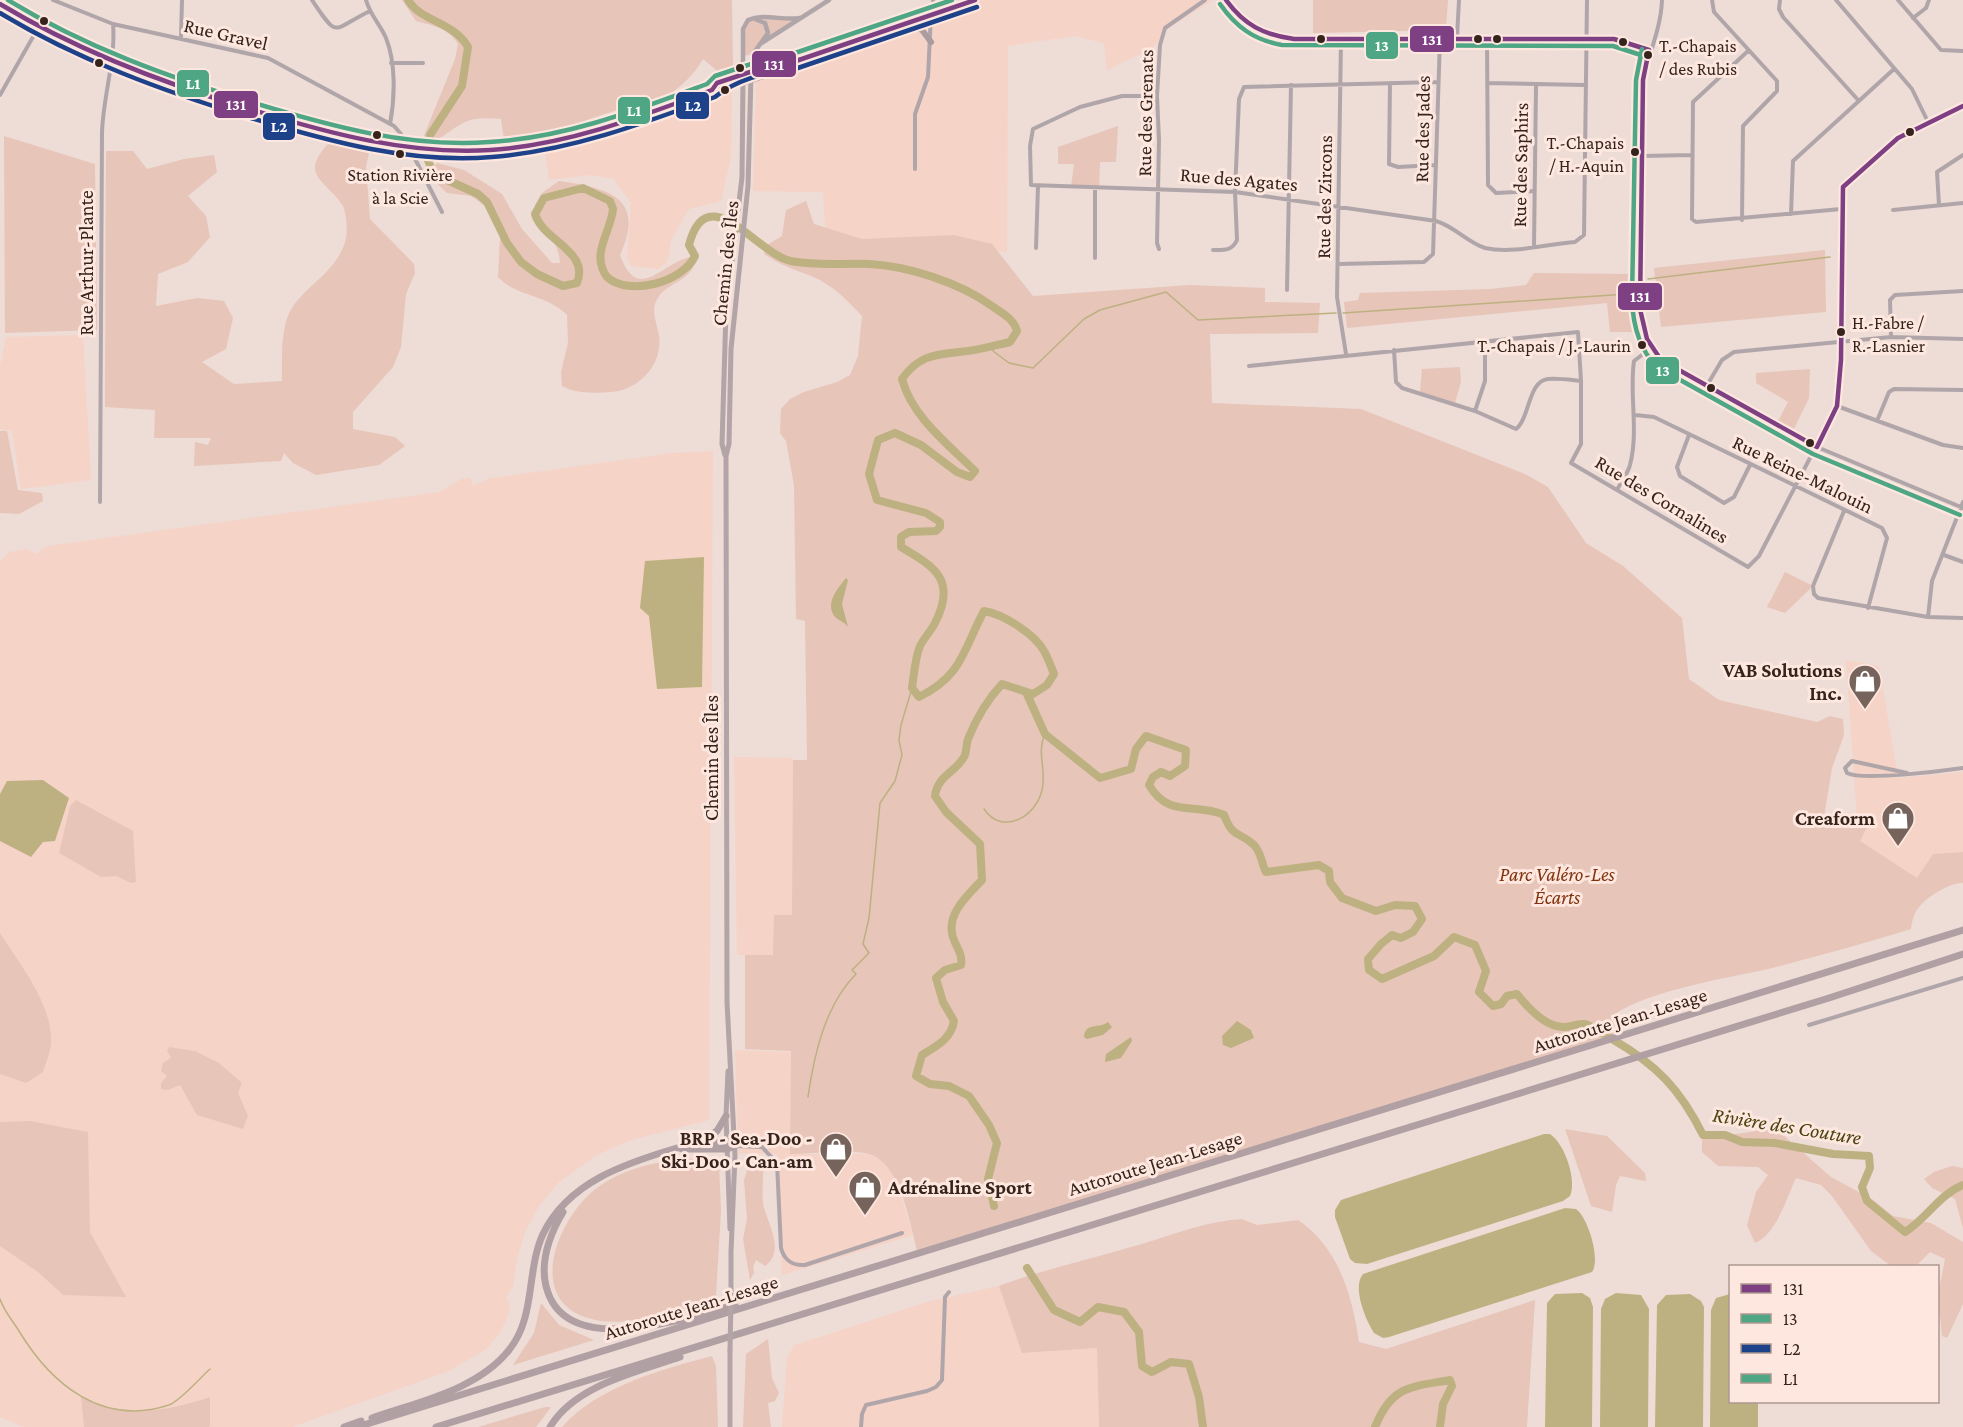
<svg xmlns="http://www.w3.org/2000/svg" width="1963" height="1427" viewBox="0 0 1963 1427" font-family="'Crimson Pro',serif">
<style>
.built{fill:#f6d3c7}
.green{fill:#e7c5b9}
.water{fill:#bdb181}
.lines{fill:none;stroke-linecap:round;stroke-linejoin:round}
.stream{stroke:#bdb181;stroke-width:1.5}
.river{stroke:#bdb181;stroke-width:8}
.minor{stroke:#b0a6a9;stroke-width:4}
.tertiary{stroke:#b0a6a9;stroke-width:4.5}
.secondary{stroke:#b2a4a7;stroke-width:5}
.primary{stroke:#ab9ca0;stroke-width:6}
.motorway{stroke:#b0a0a3;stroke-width:7}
.secondary-bridge{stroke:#b2a4a7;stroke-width:5}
.bus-1-casing{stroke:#fde7df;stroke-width:9}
.bus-2-casing{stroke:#fde7df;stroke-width:9}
.bus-3-casing{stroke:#fde7df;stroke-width:9}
.bus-4-casing{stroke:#fde7df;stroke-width:9}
.bus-1{stroke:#7e4082;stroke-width:4.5}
.bus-2{stroke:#4ea685;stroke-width:4.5}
.bus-3{stroke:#1e4289;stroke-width:4.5}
.bus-4{stroke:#4ea685;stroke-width:4.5}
.bus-dot{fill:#36231b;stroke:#fde7df;stroke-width:2}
.labels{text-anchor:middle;stroke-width:6;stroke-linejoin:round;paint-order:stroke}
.bus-label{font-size:18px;fill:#36231b;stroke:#fde7df;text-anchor:start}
.street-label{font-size:20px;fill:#36231b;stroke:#fde7df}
.poi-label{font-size:20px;font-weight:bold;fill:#36231b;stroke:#fde7df;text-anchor:end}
.park-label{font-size:20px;font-style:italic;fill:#81330e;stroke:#fde7df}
.water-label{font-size:21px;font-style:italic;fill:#4a430f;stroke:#fde7df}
.line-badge{stroke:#fde7df;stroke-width:2}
.badge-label{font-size:16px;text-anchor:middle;font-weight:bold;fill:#fff}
</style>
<rect width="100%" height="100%" fill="#eedcd6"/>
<path class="built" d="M972,0H1213L1167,29L1153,48L1107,70L1104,43L1075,36L1008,46L1007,252L826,239L823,192L753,191L756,82Z
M732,92L731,157L721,201L689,209L672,238L667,262L658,269L631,266L627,257L631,203L614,179L592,175L549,180L545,150L617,132Z
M83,335L91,480L21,489L12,431L0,429V366L6,337Z
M713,451L709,1120L628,1141L595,1156L558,1183L539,1206L525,1232L517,1258L513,1286L506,1298L510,1305L508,1315L500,1333L485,1350L449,1371L292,1427H24L0,1417V561L10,552L26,549L37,554L45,547L55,545L440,492L461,479L470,478L473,486L491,478L673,453Z
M1846,660L1879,666L1898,778L1963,772V852L1933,854L1917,879L1860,841L1870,822L1869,814H1864L1857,819Z
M734,757L793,758L792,955H737Z
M735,1050L791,1052L790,1154H868L883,1160L894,1173L913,1235L782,1275L777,1154L738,1153Z
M999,1286L1023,1353L1097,1348L1099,1427H782L787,1357L795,1345L927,1302Z"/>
<path class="green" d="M402,0H732L733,68L722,75L703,59C694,75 678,91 660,99C645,105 627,106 611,112C575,124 543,136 504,140L501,119C489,118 474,117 463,123C446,132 441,142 421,143L455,59L458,44C447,27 434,26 416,21Z
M1313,0H1448L1446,30L1313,33Z
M800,18L767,39L753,54L743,56V29L748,20Z
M1118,126L1116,162H1100L1099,187H1071L1074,164H1058V147Z
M4,136L95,164L97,330L5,333Z
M329,143L353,144L370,148L366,167L370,219L414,264L415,273L406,294L401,347L393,367L353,412V429L395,437L405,446L379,465L316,475L293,463L284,453L281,461L194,466L195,442L208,445L211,438H154L155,410L105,407L106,151H133L147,169L184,159L214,155L217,172L188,196L206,216L210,237L188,262L158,274L156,306L197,298L224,301L233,318L226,349L202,362L234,384L282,381C282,362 281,340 286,322C294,289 338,276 346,238C348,231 346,212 343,206C328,181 297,176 329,143Z
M437,163L464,170L502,194L522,229L552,263H560C559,240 541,229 535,205L542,193L559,181C606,188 647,196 620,255C638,304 660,264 690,257L695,263C689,281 670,282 659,296C649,310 657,321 659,336C663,364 639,390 611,392C595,393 576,394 562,386L561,372L568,343L567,315C546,294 516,297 498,277L500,237V222L496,214L471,196L447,193L427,174Z
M806,201L814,224L862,239L954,235L992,244L1033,296L1190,285L1265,288V302L1320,303L1318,333L1210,334L1212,403L1361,409L1525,474L1548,487L1586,543L1623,566L1682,618L1689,679L1719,700L1817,722L1830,716L1843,719L1844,735L1832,768L1824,817L1849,821L1869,814L1870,822L1860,841L1917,878L1933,854L1963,852V883C1951,882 1928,896 1920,906C1914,912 1912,921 1911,929C1865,943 1819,956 1772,968C1729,978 1642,991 1610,1018L1625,1036L918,1254C910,1224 901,1163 869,1154C852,1149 810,1154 790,1154L791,1051L745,1049V955H773L774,915H792L793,760H807L805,621L796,619L794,485L786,441L780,433L781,409L790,399L804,392L837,382L850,375L858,356L862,316C847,300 832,284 811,276C791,268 782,266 764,254L767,245L782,236L786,210Z
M1825,250L1826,312L1661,327L1654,268Z
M1534,273L1633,274L1638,332H1610L1607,303L1347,328L1344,302L1358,300L1360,293L1491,289L1526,285Z
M1460,367L1461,382L1455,403L1420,392L1422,369Z
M1810,369L1809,398L1792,433L1776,425L1788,402L1756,383V373Z
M0,431H7L18,490L42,493L43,501L19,514L0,513Z
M1785,572L1813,586L1785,613L1767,607Z
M76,800L133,831L136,882L131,883L116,876L101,877L59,853L70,806Z
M0,933C20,965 53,1004 51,1044C50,1053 46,1063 43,1072L26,1083L0,1074Z
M169,1047L195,1051L219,1063L242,1083L238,1093L248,1116L243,1129L197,1115L180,1085L168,1090L161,1089V1083L167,1076L161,1071L163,1063L171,1058L167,1051Z
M30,1121L88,1132L90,1232L126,1297L63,1295L38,1272L0,1246V1122Z
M1565,1129L1607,1136L1645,1173L1646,1181L1620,1176L1616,1185L1612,1212L1591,1206Z
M1770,1129L1783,1135L1831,1177L1872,1199L1893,1216L1931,1223L1963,1242V1304L1947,1338L1942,1336L1938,1295L1945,1259L1930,1252L1916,1266H1891L1871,1251L1832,1196L1821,1185L1796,1178C1786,1199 1777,1233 1755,1243L1747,1225L1756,1192L1768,1175L1758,1167L1718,1166L1702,1152V1140L1709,1131L1729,1135Z
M701,1158H713L719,1164L721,1210L716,1296L713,1300C698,1311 674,1312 656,1316C635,1321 610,1325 588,1318C522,1298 561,1211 601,1185C631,1165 666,1160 701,1158Z
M757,1160L763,1165C764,1177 761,1199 764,1208C769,1225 785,1253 765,1266L756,1260L753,1267L754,1273L750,1280L743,1239L747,1219L744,1180L749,1165Z
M1952,1166L1963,1168V1228L1955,1199L1932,1188L1924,1179L1934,1172Z
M1242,1219L1257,1225L1298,1220C1339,1248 1352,1295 1359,1342L1386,1349L1535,1300L1527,1427H1099L1097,1348L1022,1353L999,1286C1047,1268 1096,1258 1145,1243C1178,1233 1208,1221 1242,1219Z
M541,1303L559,1325L594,1340L513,1365L534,1333Z
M768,1339L772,1378L779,1393L775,1401L768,1403L771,1427H743L746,1354Z
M712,1356L716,1366L718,1427H562C597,1387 662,1369 712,1356Z
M81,1397C125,1418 166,1412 210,1397V1425L209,1427H84Z
M545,1407H551L536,1427H478Z"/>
<path class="water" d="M704,557L702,687L657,689L649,616L640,608L645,561Z
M846,578L848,580L842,604L848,627C844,621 836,620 833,614C826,601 839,587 846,578Z
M43,780L69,798L55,841L43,842L31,857L0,841V794L7,781Z
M1237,1021L1251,1030L1254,1038L1231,1048L1223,1045L1222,1036Z
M1108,1022L1112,1027L1103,1035L1087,1039L1084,1037C1085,1022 1099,1029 1108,1022Z
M1131,1037L1132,1041L1121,1058L1105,1062L1106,1054Z
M1544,1134H1550C1565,1144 1577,1180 1570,1196L1563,1201L1367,1264L1355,1263L1350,1259L1335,1217V1210L1341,1200Z
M1565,1208L1576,1209C1588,1217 1601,1260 1592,1272L1389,1337L1383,1338L1374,1333C1365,1319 1352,1287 1363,1274Z
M1582,1293L1590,1298L1593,1307L1592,1427H1545L1547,1303L1555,1294Z
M1616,1293L1641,1295L1649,1309L1648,1427H1600L1601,1309L1605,1299Z
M1690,1294L1701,1301L1704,1307L1703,1427H1655L1657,1305L1666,1295Z
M1730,1294V1402H1758V1427H1710L1711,1310L1716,1298Z"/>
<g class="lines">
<path class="stream" d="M1648,279L1830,257
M1343,313L1627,294L1629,280
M993,346V351L1009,363L1033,368L1084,319L1100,310L1166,292L1198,320L1336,313
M984,809C1002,836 1036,817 1042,790C1047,770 1036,753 1045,734
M808,1097C814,1055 825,1005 856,974L852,970L869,953L863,944L869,918L880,803L895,781L902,755L899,740L901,725L912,688
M0,1299C4,1311 12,1320 19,1331C51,1384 102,1427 169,1405C180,1401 200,1378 210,1369"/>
<path class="river" d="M408,0C421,22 453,21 468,47L462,86L430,135L428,160L431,168L436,175L478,194L487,202L507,243L521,262L537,274L563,286L577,283C590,251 543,241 535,214L544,198L583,188L610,201L613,209C611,232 590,254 607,277C629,297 683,282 695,256L689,245C707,175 758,255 791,261C816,266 844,263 869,264C909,266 960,283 992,306C1003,314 1014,319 1017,331L1010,342C993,346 976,351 959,352C933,355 918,356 902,379C912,417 948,444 975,471L970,477L957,472L921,445L895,433L878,440L869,474L877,500L926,513L940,522V527L936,531L909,532L901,537V547C935,567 957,580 935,623C931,631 924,638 920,646C915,658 914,675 912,688L919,697C963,675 963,650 984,611C1003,614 1035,634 1044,651C1048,658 1051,666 1054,674L1047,685L1033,694L1002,684C987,700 976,719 968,739C966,744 967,752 964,757C954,774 938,775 935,796L946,812L980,844L982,880C969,894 948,912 952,933C954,946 963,951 961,965L945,970L936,978L943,1002L954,1021C951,1039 937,1046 922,1055L916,1076L930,1084L949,1086L969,1096L989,1125L997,1143L988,1179L994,1206
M1026,692L1045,734L1100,778L1131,769L1136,749L1146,736L1186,750L1185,766L1170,776L1161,772L1153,777L1149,785C1169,819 1195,802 1224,815C1234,840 1238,830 1254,845C1262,853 1261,863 1266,872L1319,865L1329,871L1330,882L1342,898L1376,911L1395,905L1415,906L1422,919L1413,932L1401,938L1392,935L1381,944L1368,959L1369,970L1382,979L1434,956L1454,937L1475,945L1486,971L1479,992L1493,1006L1501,1004L1507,996L1517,994C1528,1008 1546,1028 1565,1027C1573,1026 1581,1022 1588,1025C1596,1028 1605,1035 1612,1039C1657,1065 1680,1089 1703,1135H1725L1742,1142L1775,1143L1833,1154L1869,1156L1870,1168L1862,1187L1867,1201L1905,1232C1926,1219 1940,1194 1963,1185
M1027,1268L1054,1310L1080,1322L1098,1307L1124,1312L1139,1332L1142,1366L1152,1372L1171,1362L1189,1364L1199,1397L1203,1427
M1375,1427C1392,1385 1411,1387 1450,1380L1452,1386L1443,1404L1440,1427"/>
<path class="minor" d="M53,0L113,24L268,58L394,126L401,134L400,146
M312,0C339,40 331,30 370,11
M366,0C370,15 380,24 386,38C396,63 395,98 390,124
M933,0L936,12
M1226,0C1244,28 1262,36 1294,39H1614L1649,50
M1662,0C1661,28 1649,53 1643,80L1639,300C1640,325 1645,341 1661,360L1817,447L1963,508
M1712,0L1714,12L1777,81V91L1743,126L1742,220
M1780,0L1779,9L1783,17L1859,101
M1836,0L1912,89L1928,122
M1898,0L1941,50L1963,51
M1913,18L1926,8L1929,0
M181,38L182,0
M1457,38L1459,0
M1341,39L1337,297L1346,354
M1487,39L1488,185L1496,193L1534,191
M1748,51L1693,102L1692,219L1696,222L1841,209
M391,63H423
M1390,83L1389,164L1398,167L1435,165
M1487,83L1584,85
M0,95L38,28
M1157,96H1122L1080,107L1033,129L1030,146L1031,185L1235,192L1436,221C1454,226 1468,243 1485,248C1513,254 1547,244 1575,242L1584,235L1587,0
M409,147L442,212
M1641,156L1691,155
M915,169V114L928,77L931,14
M1095,187V258
M1939,205L1937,172L1963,155
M1893,210L1963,203
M1791,214L1793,161L1894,69
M1534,246L1536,86
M1036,248L1038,186
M1159,249L1157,243L1159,140L1157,96L1160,45L1165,28L1205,0
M1213,250C1224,250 1232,251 1237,240L1235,192L1239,99L1244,87L1437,82
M1338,264L1424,262L1433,254L1440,38
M1287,290L1291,85
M1891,337L1890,300L1895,295L1963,291
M1394,350L1396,382L1402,388L1475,411L1516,429C1530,418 1528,381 1548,379C1559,378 1571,380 1581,381
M1249,366L1578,332L1581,381V444L1571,463L1748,567L1759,556L1837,406L1841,360V209L1843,187L1898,138L1963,106
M1706,387L1722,360L1734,352L1891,337L1963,339
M1837,406L1943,445L1963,448
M1475,411L1485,381V341
M1635,415L1654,417L1882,528L1887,538L1868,608
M1877,421L1889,392L1894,389L1963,390
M1689,435L1677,467L1680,476L1724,503L1734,497L1750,465
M1617,490C1621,482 1628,473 1630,465C1639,430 1629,395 1634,361L1651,348
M100,502L102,133C103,96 116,60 113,24
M1844,511L1813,586L1814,594L1818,598L1928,617L1963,618
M1944,555L1963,562
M1928,617L1932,581L1963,502
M1907,773L1852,761L1845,768L1847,773C1863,781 1942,771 1963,768
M1809,1025L1963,978
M735,1146L762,1147L777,1163L781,1248C784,1260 793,1266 805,1265L902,1233
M861,1427L862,1414L866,1405L927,1391L936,1387L942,1380L945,1297L949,1292"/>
<path class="tertiary" d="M760,44L829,0
M751,72L753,54L768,33L765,23L755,19
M743,74V29L748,20C764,13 783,21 800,18"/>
<path class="secondary" d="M725,455L722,444L726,311L742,177L743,78
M728,1071L726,1116L730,1229
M731,1252L735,1155L727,1002L726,456L729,444L731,349L748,186L751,76
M731,1300V1250
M730,1427V1350"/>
<path class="primary" d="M0,4C73,51 150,78 232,104C316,130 401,155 489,150C567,145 640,117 712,90H721L782,70L790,63L975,0
M906,24L922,30L931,42
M712,90L717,83L780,62L790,63"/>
<path class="motorway" d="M702,1141L717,1131L726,1116
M682,1149H727L735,1146
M563,1212C550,1234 540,1261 546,1286C564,1361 686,1318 735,1305
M372,1418C417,1402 478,1390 509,1350C536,1317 526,1271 543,1234C568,1182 626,1163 677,1148C694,1143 717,1139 735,1146
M344,1427L361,1421
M357,1427L1963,930
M436,1427L1829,998L1963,954
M550,1427C575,1385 637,1372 680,1357"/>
<path class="secondary-bridge" d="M730,1350L731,1300"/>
<defs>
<path id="bus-1" d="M1226,0C1244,25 1264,35 1294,39H1614L1649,50
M0,4C78,51 162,83 250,109C327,133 408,155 490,150C567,145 640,117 712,90L717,83L780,62L790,63L975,0
M1649,50L1643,80L1640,309L1647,339L1661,360L1817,447
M1817,447L1837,406L1841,360L1843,187L1898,138L1963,106"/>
<path id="bus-2" d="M1220,4C1236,27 1254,40 1282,45L1613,46L1647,57
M1642,49L1636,80L1632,300C1633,325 1639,349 1657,367L1813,454L1960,515"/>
<path id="bus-3" d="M0,13C78,60 163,91 251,118C328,141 410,164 492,157C569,151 642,124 715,97C734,81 767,71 792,70L977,7"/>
<path id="bus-4" d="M8,0C85,47 168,77 254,103C330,126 409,148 489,142C565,138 637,110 707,84L715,76L778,55H789L952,0"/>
</defs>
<use href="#bus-1" class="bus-1-casing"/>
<use href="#bus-2" class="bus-2-casing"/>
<use href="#bus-3" class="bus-3-casing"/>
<use href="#bus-4" class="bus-4-casing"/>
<use href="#bus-1" class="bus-1"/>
<use href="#bus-2" class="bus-2"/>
<use href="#bus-3" class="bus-3"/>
<use href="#bus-4" class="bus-4"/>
</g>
<defs>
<symbol id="shop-pin" viewBox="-11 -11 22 30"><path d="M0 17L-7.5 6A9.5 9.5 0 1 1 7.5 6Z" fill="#76645c" stroke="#fde7df"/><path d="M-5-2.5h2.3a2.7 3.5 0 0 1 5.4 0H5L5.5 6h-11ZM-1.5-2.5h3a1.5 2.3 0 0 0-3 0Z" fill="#fff"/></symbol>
</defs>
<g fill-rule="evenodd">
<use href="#shop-pin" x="1846" y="662" width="38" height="52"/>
<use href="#shop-pin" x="1879" y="799" width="38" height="52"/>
<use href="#shop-pin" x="817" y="1130" width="38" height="52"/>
<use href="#shop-pin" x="846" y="1168" width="38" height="52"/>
</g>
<g class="bus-dot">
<circle cx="44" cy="21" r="5"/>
<circle cx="1321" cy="39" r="5"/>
<circle cx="1478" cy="39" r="5"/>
<circle cx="1497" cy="39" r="5"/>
<circle cx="1623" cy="42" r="5"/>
<circle cx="1648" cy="55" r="5"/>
<circle cx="99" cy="63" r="5"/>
<circle cx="740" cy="68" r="5"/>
<circle cx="725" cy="90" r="5"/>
<circle cx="1910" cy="132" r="5"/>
<circle cx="377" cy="135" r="5"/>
<circle cx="1635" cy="152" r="5"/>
<circle cx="400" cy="154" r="5"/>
<circle cx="1841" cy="332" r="5"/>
<circle cx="1642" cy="345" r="5"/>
<circle cx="1711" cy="388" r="5"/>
<circle cx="1810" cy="443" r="5"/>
</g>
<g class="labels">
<g class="bus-label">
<text x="1659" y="52">T.-Chapais<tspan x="1659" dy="23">/ des Rubis</tspan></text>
<text x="1624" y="149" text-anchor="end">T.-Chapais<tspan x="1624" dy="23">/ H.-Aquin</tspan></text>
<text x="400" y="181" text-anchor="middle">Station Rivière<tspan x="400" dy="23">à la Scie</tspan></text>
<text x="1852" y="329">H.-Fabre /<tspan x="1852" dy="23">R.-Lasnier</tspan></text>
<text x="1631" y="352" text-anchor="end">T.-Chapais / J.-Laurin</text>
</g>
<g class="street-label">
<text transform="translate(226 34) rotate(13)" y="7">Rue Gravel</text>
<text transform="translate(1145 113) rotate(-89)" y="7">Rue des Grenats</text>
<text transform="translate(1422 129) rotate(-89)" y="7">Rue des Jades</text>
<text transform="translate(1520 165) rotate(-89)" y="7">Rue des Saphirs</text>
<text transform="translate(1239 179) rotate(5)" y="7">Rue des Agates</text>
<text transform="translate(1324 197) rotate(-89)" y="7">Rue des Zircons</text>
<text transform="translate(86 263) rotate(-90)" y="7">Rue Arthur-Plante</text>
<text transform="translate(725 263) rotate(-84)" y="7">Chemin des Îles</text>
<text transform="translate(1803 474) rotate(26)" y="7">Rue Reine-Malouin</text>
<text transform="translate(1662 499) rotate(31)" y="7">Rue des Cornalines</text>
<text transform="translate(711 758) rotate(-90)" y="7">Chemin des Îles</text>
<text transform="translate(1620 1020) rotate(-17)" y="7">Autoroute Jean-Lesage</text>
<text transform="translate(1155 1163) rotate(-17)" y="7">Autoroute Jean-Lesage</text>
<text transform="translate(691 1307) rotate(-17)" y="7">Autoroute Jean-Lesage</text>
</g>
<g class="poi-label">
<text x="1842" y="677">VAB Solutions<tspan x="1842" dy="23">Inc.</tspan></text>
<text x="1875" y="825">Creaform</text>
<text x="813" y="1145">BRP - Sea-Doo -<tspan x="813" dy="23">Ski-Doo - Can-am</tspan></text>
<text x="888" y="1194" text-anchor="start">Adrénaline Sport</text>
</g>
<g class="park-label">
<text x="1557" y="881">Parc Valéro-Les<tspan x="1557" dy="23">Écarts</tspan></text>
</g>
<g class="water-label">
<text transform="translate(1787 1126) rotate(9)" y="7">Rivière des Couture</text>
</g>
</g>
<g class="line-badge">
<rect x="1409" y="25" width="46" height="28" rx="6" fill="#7e4082"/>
<rect x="1365" y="31" width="34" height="29" rx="6" fill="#4ea685"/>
<rect x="751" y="50" width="46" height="28" rx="6" fill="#7e4082"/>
<rect x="176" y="69" width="34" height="29" rx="6" fill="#4ea685"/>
<rect x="213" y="90" width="46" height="29" rx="6" fill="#7e4082"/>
<rect x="675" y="91" width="35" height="29" rx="6" fill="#1e4289"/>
<rect x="617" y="96" width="34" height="29" rx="6" fill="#4ea685"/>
<rect x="262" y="112" width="34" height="29" rx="6" fill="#1e4289"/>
<rect x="1617" y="282" width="46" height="29" rx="6" fill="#7e4082"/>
<rect x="1645" y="356" width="35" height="29" rx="6" fill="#4ea685"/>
</g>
<g class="badge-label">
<text x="1432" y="45">131</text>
<text x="1382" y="51">13</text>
<text x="774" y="70">131</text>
<text x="193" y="89">L1</text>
<text x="236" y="110">131</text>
<text x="693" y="111">L2</text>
<text x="634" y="116">L1</text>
<text x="279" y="132">L2</text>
<text x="1640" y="302">131</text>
<text x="1663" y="376">13</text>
</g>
<rect x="1729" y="1265" width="210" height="138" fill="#fde7df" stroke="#ad9991" stroke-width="1.5"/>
<rect x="1741" y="1284" width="30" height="9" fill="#7e4082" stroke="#ad9991" stroke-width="1.5"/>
<text x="1783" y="1295" font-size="18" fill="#36231b">131</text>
<rect x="1741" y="1314" width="30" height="9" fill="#4ea685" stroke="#ad9991" stroke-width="1.5"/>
<text x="1783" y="1325" font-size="18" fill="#36231b">13</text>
<rect x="1741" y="1344" width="30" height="9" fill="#1e4289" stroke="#ad9991" stroke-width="1.5"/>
<text x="1783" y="1355" font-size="18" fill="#36231b">L2</text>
<rect x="1741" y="1374" width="30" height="9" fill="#4ea685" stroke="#ad9991" stroke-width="1.5"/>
<text x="1783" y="1385" font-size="18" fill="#36231b">L1</text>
</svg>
